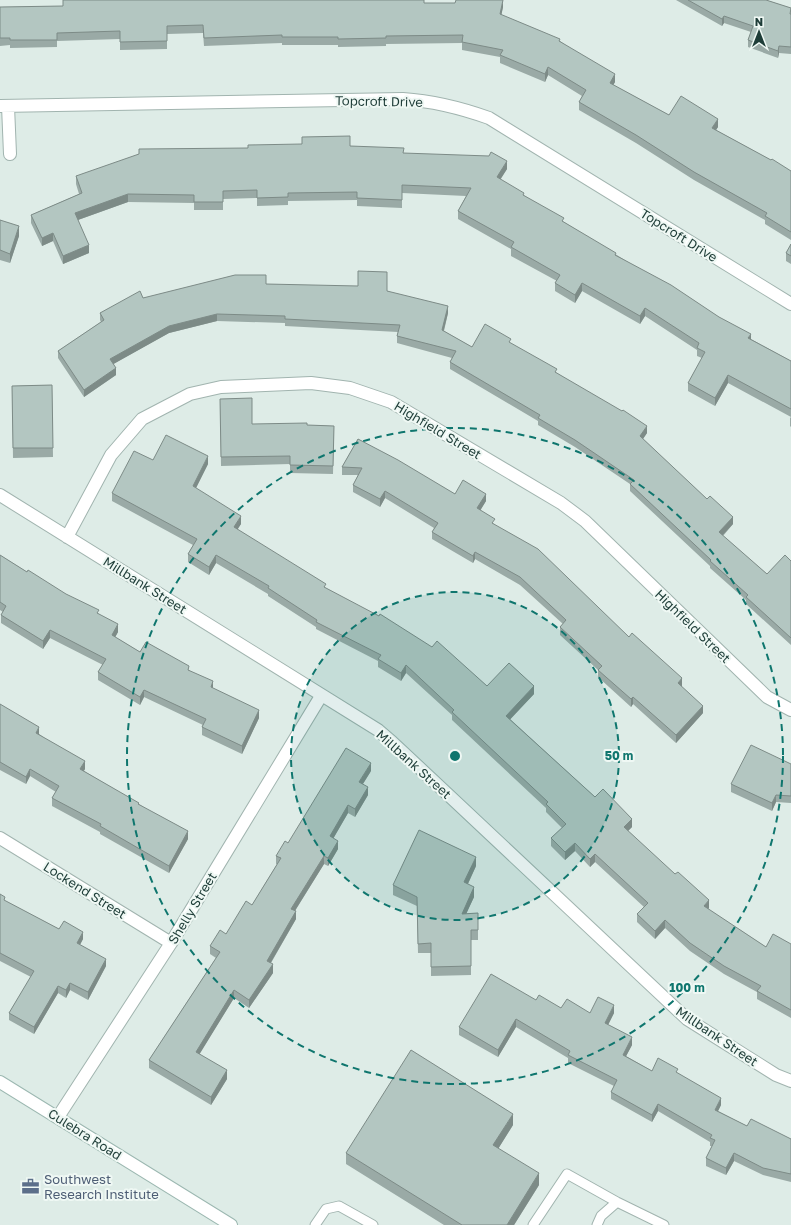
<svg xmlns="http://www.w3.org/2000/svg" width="791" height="1225" viewBox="0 0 791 1225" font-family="'Golos Text',sans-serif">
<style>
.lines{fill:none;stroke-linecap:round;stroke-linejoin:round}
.service-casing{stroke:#a1b4af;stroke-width:11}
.minor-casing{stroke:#a1b4af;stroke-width:14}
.secondary-casing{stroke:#9cb8b1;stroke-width:14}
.service{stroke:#fff;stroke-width:9}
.minor{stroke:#fff;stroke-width:12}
.secondary{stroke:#fff;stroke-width:12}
.wall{fill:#9aaaa6}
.shaded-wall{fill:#7d8b87}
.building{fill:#b3c6c1;stroke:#7d8b87}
.ring{fill:none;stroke:#0f766e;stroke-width:2;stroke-dasharray:7 5}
.labels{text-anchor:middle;stroke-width:4;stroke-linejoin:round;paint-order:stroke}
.street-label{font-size:13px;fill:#1e3d38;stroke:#eff8f4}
.service-label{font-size:13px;fill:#4e5e75;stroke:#eff8f4;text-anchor:start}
.centre{fill:#0f766e;stroke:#eff8f4;stroke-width:2}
.ring-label{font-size:12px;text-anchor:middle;font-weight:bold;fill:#0f766e;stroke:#eff8f4;stroke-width:4;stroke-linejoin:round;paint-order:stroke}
</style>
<rect width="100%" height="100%" fill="#deece7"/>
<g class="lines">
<defs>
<path id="service" d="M315,1225L326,1209L339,1206L373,1225
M533,1225L567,1174L617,1202L664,1225
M597,1225L601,1216L617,1202"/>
<path id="minor" d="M0,106L403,99C433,101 461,108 489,118L791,304
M8,106L10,154
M0,495L378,730L392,742L687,1019L776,1075L791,1081
M67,537L111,455L142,419L190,394L221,387L311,383L350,388L391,402L561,503L585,521L767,697L791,710
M0,838L171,943
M58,1117L171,943L321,696"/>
<path id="secondary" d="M0,1082L231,1225"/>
</defs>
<use href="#service" class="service-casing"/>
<use href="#minor" class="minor-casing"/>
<use href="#secondary" class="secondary-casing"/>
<use href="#service" class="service"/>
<use href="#minor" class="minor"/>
<use href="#secondary" class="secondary"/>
</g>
<path class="wall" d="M676,0H766L791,8V54L779,53L778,58L748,47V40L751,32L724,23L722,26Z
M424,3L503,7L501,15L560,41L615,82L613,85L669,115L718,127L716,130L791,171V240L765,224V220L694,180L636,143L579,110V102L582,96L548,75L545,82L500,63V57L462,50V43L386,44V46L338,47V45H282V43L204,46L203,33L167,34V49L120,50V39L57,41V47L10,48V45L0,46V7Z
M350,146L404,153L507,169L500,179L564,222L751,339L791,361V427L790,426V418L791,417L728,383L715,406L688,391V383L702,358L697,356V350L645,316L640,324L582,291L575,303L555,291V283L557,281L511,256V249L458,219V211L466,196L402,193V208L357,206V200L288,201V205L257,206V198L223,199V210H194V203L128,202L78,220L89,253L63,264L53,241L42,246L31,223V215L79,194L76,184V176L248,148Z
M0,220L19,236L10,263L0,260Z
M791,244V264L786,261V253Z
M266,284L387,291L448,313L444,331L472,347L511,344L557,373L647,433L643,439L733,524L723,536L767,574L791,561V645L746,604V600L710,568V566L630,491V484L575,447L538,425V421L450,369V362L452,358L397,343V336L398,332L285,326V323L217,321L169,333L113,364L116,375L84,397L58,358V351L101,322L100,320V313L143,298Z
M52,385L53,457L13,458L12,386Z
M220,399L252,424L334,426L333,474L290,473V464L221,466Z
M358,439L455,494L486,501L480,510L495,525L629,637L682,686L681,687L703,713L676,743L633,704L631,707L598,677V670L560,635V627L563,624L520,585L475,559L473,563L432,539V532L434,528L385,498L380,507L353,492V485L358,475H342V467Z
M153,460L208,464L196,488L241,524L237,529L326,588L487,686L534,694L510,719L595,797L632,827L628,831L709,908L708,909L766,947L791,944V1018L757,999V992L724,974L690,951L665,928L655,939L637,922V914L644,907L595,862L590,867L575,851L565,860L551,846V838L562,828L546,812V808L452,720V715L406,673L401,681L378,667V661L316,629V627L268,596V594L216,563L209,575L188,562V554L193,545L112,501V493Z
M0,555L27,572L99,614L118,632L115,637L140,652L189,670L213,688L259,718L242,754L202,735V727L203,725L144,697L140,705L98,680V672L103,665L50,638L43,649L1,623V615L3,612L0,610Z
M0,704L85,769L84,771L139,804L188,839L169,873L100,834V832L52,806V798L56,792L30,776L26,784L0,770Z
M791,764V803L776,802L772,811L731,792V784Z
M371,771L363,784L368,795L355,817L348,813L333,839L338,849L328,866L324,864L295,911L296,919L271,963L273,973L249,1008L234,998L199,1054L227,1079L211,1105L149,1068V1060L216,958L210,954V946L226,934L252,905L277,864H276V856L288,843Z
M476,866L468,884L474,897L466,914L478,913V940H471V975L431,976V953H418L417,906L393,895V885Z
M0,894L5,901L59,929L83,939L80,945L106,966L88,1000L70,990L66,998L58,993L34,1034L9,1020V1013L31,977L0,961Z
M536,1000L561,1008L590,1013H614L608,1025L632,1045L626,1056L652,1071L678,1073L721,1105L718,1111L747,1126L791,1139V1182L763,1175L734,1161L726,1175L706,1166V1158L712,1146H710V1142L658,1111L652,1122L611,1099V1092L614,1086L568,1063V1058L516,1027L498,1057L459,1035V1027Z
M513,1125L498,1149L539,1185L514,1225H444L346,1164V1153Z"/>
<path class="shaded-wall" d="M503,0V7L500,22V14Z
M724,16V23L722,26V19Z
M779,46V53L778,58V51Z
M548,67V75L545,82V74Z
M615,74V82L610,91V83Z
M718,119V127L712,136V128Z
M507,161V169L497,185V177Z
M128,194V202L75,221V213Z
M19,226V236L10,263V254Z
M53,233V241L42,246V238Z
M89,245V253L63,264V256Z
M582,283V291L575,303V295Z
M448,306V313L442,337V330Z
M645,308V316L640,324V316Z
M217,314V321L169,333L110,366V359L169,326Z
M751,334V342L748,338Z
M116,368V375L84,397V390Z
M728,375V383L715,406V398Z
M647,426V433L640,443V436Z
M208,456V464L193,494V486Z
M385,491V498L380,507V499Z
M486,494V501L477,516V508Z
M241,516V524L234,535V527Z
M733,517V524L719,539V532Z
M475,552V559L473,563V556Z
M216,555V563L209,575V567Z
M118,624V632L112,643V635Z
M50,630V638L43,649V641Z
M406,665V673L401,681V673Z
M682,678V686L678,691V683Z
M213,681V689L211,687Z
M534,686V694L506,724V716Z
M144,690V697L140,705V697Z
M633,697V704L631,707V699Z
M703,706V713L676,743V735Z
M259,710V718L242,754V746Z
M39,727V735L36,733Z
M85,761V769L80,776V769Z
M371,763V771L359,790V782Z
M30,769V776L26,784V777Z
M368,787V795L355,817V809Z
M776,795V802L772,811V803Z
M348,805V813L330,844V836Z
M632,819V827L624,835V827Z
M188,831V839L169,873V866Z
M338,841V849L328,866V858Z
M575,843V851L565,860V852Z
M595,854V862L590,867V859Z
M324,856V864L291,917V909Z
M476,857V866L464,892V882Z
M474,887V897L462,923V914Z
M709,900V908L704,914V906Z
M296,911V919L267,969V961Z
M665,920V928L655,939V931Z
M83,932V939L77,950V943Z
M106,959V966L88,1000V992Z
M273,964V973L249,1008V1000Z
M70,983V990L66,998V990Z
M58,986V993L34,1034V1027Z
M234,990V998L196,1060V1052Z
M614,1005V1013L605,1031V1023Z
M516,1019V1027L498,1057V1050Z
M632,1037V1045L623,1062V1055Z
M227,1070V1079L211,1105V1097Z
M721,1098V1105L715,1117V1110Z
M658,1104V1111L652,1122V1115Z
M513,1114V1125L493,1157V1145Z
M734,1153V1161L726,1175V1168Z
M539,1173V1185L514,1225H507Z"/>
<path class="building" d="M63,0H424V3H455L456,0H503L500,14L560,39L559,41L615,74L610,83L669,115L681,96L718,119L712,128L771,160L772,159L791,171V232L765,216L767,213L694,172L636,135L579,102L586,90L548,67L545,74L500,55L503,50L462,42L463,35L386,36V38L338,39V37H282V35L204,38L203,25L167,26V41L120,42V31L57,33V40H10V38H0V7L63,6Z
M688,0H766L791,8L790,14H791V47L779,46L778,51L748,40L753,26L724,16L722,19Z
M350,136V146L404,148L403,153L489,156L491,152L507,161L497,177L524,193L523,195L564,218L562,221L616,253L615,255L671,285L719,317L751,334L748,338L791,361V409L728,375L715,398L688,383L705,352L697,348L699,343L645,308L640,316L582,283L575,295L555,283L560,275L511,247L514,242L458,211L471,188L402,185V200L357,198V192L288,193V197L257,198V190L223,191V202H194V195L128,194L75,213L89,245L63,256L53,233L42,238L31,215L82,193L76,176L139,154V149L248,148V145L302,144V137Z
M0,220L19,226L10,254L0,250Z
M791,244V256L786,253Z
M358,271L387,272V291L448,306L442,330L472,347L485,324L511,339L509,342L557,369L555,372L622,411L623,410L647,426L640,436L707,499L710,496L733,517L719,532L767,574L785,555L791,561V638L746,597L748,595L710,561L711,560L630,484L634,480L575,440L538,418L540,415L450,362L456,351L397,336L400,325L285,319V316L217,314L169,326L110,359L116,368L84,390L58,351L104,320L100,313L140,291L143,298L235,275H266V284L358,286Z
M52,385L53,448H13L12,386Z
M252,398V424L307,423V425L334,426L333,466L290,465V456L221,457L220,399Z
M166,435L208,456L193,486L241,516L234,527L326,584L324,587L379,616L380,614L432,647L437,641L487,686L509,663L534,686L506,716L595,797L603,789L632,819L624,827L675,874L678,872L709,900L704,906L766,947L773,934L791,944V1010L757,991L761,986L724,966L690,943L665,920L655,931L637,914L648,903L595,854L590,859L575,843L565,852L551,838L566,824L546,804L548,802L452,712L454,710L406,665L401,673L378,659L381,655L316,622L317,620L268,588L269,586L216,555L209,567L188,554L197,539L112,493L134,451L153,460Z
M358,439L398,460L455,494L463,480L486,494L477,508L495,519L492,523L538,549L629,637L632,633L682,678L678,683L703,706L676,735L633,697L631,699L598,670L602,666L560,627L566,620L520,577L475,552L473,556L432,532L438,523L385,491L380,499L353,485L362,468L342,467Z
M0,555L27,572L28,570L66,594L99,610L97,613L118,624L112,635L140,652L146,642L189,666L188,670L213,681L211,687L259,710L242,746L202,727L206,719L144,690L140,697L98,672L106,659L50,630L43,641L1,615L6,606L0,602Z
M0,704L39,727L36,733L85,761L80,769L139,803L138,804L188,831L169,866L100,826L101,824L52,798L59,786L30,769L26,777L0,762Z
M751,745L791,764V796L776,795L772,803L731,784Z
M346,748L371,763L359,782L368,787L355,809L348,805L330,836L338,841L328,858L324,856L291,909L296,911L267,961L273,964L249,1000L234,990L196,1052L227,1070L211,1097L149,1060L220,952L210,946L220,930L226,934L246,901L252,905L281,858L276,856L285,841L288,843Z
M419,830L476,857L464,882L474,887L462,914L478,913V930H471V966L431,967V943L418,944L417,897L393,885Z
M0,894L5,897L4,900L59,929L64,921L83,932L77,943L106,959L88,992L70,983L66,990L58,986L34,1027L9,1013L34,971L0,953Z
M491,974L536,1000L539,995L561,1008L567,999L590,1013L598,997L614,1005L605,1023L632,1037L623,1055L652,1071L658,1058L678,1069L676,1072L721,1098L715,1110L747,1126L751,1119L791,1139V1174L763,1168L734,1153L726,1168L706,1158L715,1140L710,1138L712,1135L658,1104L652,1115L611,1092L617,1080L568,1055L570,1051L516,1019L498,1050L459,1027Z
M411,1050L513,1114L493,1145L539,1173L507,1225H462L346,1153Z"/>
<circle cx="455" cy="756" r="164" fill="#0f766e" fill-opacity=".12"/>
<g class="ring">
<circle cx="455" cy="756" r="164"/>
<circle cx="455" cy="756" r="328"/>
</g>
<defs>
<symbol id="office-bare" viewBox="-9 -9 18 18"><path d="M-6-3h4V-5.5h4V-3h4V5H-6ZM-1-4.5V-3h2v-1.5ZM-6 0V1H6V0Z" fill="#5c6f8a" stroke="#eff8f4" stroke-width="2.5" paint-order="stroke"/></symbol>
</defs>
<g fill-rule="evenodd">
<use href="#office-bare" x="18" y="1174" width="25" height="25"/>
</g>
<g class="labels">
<g class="street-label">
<text transform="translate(379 101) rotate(1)" y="5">Topcroft Drive</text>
<text transform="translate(679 235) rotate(32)" y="5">Topcroft Drive</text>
<text transform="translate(438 430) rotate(31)" y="5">Highfield Street</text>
<text transform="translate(145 585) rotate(32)" y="5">Millbank Street</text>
<text transform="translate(693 626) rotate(44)" y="5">Highfield Street</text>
<text transform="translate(414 764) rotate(42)" y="5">Millbank Street</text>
<text transform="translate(85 890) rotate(32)" y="5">Lockend Street</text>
<text transform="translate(192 908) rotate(-59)" y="5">Shelly Street</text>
<text transform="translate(717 1036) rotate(34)" y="5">Millbank Street</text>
<text transform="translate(85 1134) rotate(32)" y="5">Culebra Road</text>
</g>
<g class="service-label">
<text x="44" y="1184">Southwest<tspan x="44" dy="15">Research Institute</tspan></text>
</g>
</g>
<circle cx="455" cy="756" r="6" class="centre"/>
<g class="ring-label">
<text x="619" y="760">50 m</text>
<text x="687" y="992">100 m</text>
</g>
<g transform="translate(759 32)" stroke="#eff8f4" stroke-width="3" paint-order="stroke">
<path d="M0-3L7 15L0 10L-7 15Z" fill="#1e3d38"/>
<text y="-6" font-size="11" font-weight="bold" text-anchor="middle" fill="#1e3d38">N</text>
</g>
</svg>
